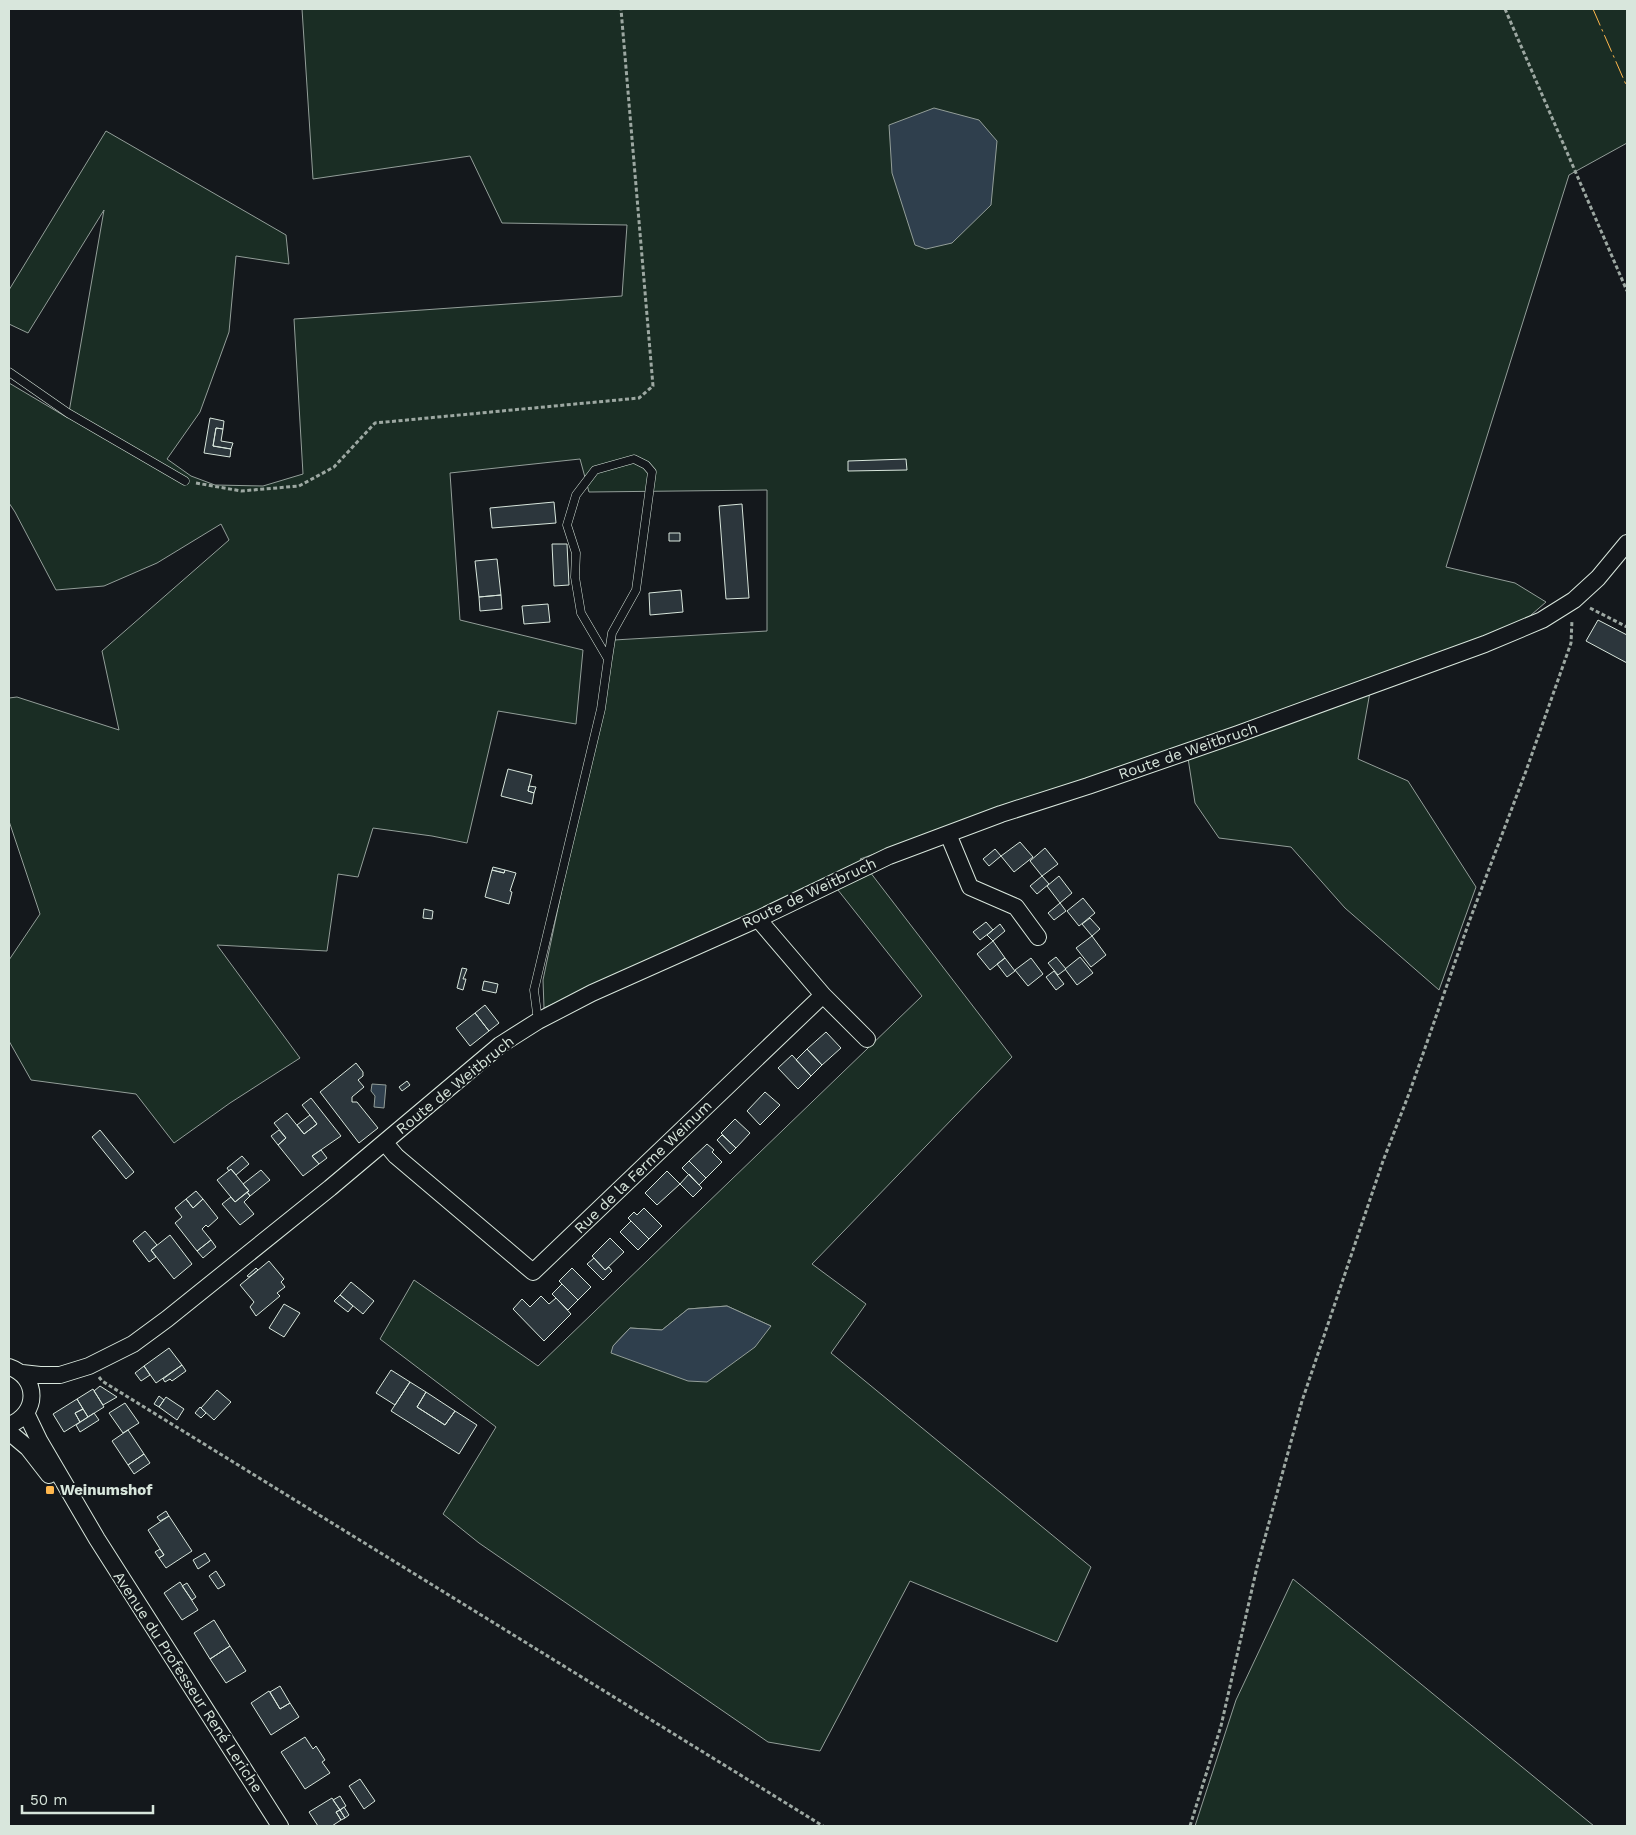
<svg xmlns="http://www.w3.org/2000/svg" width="1636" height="1835" viewBox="0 0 1636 1835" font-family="'Work Sans',sans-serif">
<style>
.green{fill:#1a2d24;stroke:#939e99;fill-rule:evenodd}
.water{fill:#2f3f4d;stroke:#939e99}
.building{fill:#2c363c;stroke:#d8e6dc}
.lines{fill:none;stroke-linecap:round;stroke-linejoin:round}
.service-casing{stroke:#d8e6dc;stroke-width:9}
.minor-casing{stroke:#d8e6dc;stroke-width:18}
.path{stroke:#9da8a2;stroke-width:3;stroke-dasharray:4 2.5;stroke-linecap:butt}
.service{stroke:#14181c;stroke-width:8}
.minor{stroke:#14181c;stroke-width:16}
.power{stroke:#ffb74d;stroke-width:1;stroke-dasharray:18 4 2.5 4;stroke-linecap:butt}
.poi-dot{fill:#ffb74d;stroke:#14181c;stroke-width:2}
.labels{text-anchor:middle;stroke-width:4;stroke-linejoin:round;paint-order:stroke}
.street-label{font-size:15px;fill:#d8e6dc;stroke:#14181c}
.poi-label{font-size:15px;font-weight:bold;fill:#d8e6dc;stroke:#14181c;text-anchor:start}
</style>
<rect width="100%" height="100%" fill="#14181c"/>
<path class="green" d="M302,9H1627V143L1569,175L1446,567L1515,583L1546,602L1523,622L1149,761L1036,797L860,859L1012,1057L812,1264L866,1304L831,1353L1091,1567L1057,1642L910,1581L820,1751L768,1742L479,1543L443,1514L496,1427L380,1339L414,1280L538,1366L922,996L830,880L544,1008L543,980L614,640L767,631V490L589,492L580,459L450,473L460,620L583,650L576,724L498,711L467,843L432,836L373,828L358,877L338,874L327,951L217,945L300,1058L230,1103L174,1143L136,1094L31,1080L9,1041V960L40,914L9,821V698L17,697L119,730L102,651L229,540L221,524L157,563L104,586L56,590L15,512L9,503V383L68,418L104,210L28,333L9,324V290L106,131L286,235L289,264L236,256L229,332L200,412L167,459L191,476L215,485L263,486L303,474L294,319L622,296L627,225L502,223L470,156L313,179ZM727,1306L771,1326L613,1346L630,1328L662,1330L688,1309Z
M1370,692L1358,759L1408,781L1476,887L1439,990L1345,908L1291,847L1219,838L1195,803L1188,758Z
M1293,1579L1594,1826H1195L1236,1700Z"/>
<path class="water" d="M934,108L979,120L997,141L991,205L952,243L926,249L915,245L892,173L889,125Z
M372,1084L386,1085L384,1108L374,1107L375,1096L371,1091Z
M727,1306L771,1326L755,1347L707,1382L688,1381L611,1353L613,1346L630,1328L662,1330L688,1309Z"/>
<path class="building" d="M210,418L224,421L223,429L216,428L213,446L231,449L230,457L204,453Z
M216,428L223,429L221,441L233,443L231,449L213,446Z
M906,459L907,470L848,471V461Z
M554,502L556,523L492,528L490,508Z
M742,504L749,598L726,599L719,506Z
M669,533H680V541H669Z
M552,544H567L569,585L554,586Z
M497,559L501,595L479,597L475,561Z
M681,590L683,612L650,615L649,593Z
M501,595L502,609L480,611L479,597Z
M548,604L550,622L524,624L522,606Z
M1598,620L1627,635V663L1586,641Z
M508,769L532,775L528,791L534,793L532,804L501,796Z
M529,786L536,787L534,793L528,791Z
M1020,842L1033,857L1014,872L1001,856Z
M1045,848L1058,864L1042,876L1030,861Z
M995,849L1001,856L989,866L983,859Z
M493,867L505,870L504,873L492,870Z
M492,870L504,873L505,870L516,873L510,891L512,892L509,904L485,897Z
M1042,876L1049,884L1037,894L1030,886Z
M1059,876L1072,893L1060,903L1047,886Z
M1083,898L1095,913L1079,926L1067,911Z
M1060,903L1066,911L1054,920L1048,913Z
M424,909L433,911L432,919L423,918Z
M1090,918L1100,929L1092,936L1082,924Z
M986,922L993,930L980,940L973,932Z
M1000,924L1005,931L993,941L987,935Z
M1092,936L1106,955L1091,967L1076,948Z
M993,941L1005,958L990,970L977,954Z
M1056,957L1066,969L1058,975L1048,963Z
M1080,957L1093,973L1077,985L1065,969Z
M1005,958L1015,971L1007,977L997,964Z
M1031,958L1043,974L1028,986L1015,970Z
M462,968L467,969L463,979H466L463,990L457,988Z
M1054,971L1064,984L1056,990L1046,977Z
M484,981L498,984L496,993L482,990Z
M485,1005L499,1023L489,1031L475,1013Z
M475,1013L489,1031L470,1046L456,1028Z
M826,1032L841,1048L822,1065L807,1049Z
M807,1049L822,1065L811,1076L796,1060Z
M792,1055L811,1076L798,1089L778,1068Z
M356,1063L363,1072V1076L358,1080L364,1087L352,1097V1102H357L378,1128L359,1143L320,1092Z
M407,1081L410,1085L402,1091L399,1087Z
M765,1092L780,1105L760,1125L747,1111Z
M311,1098L341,1136L312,1156L319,1164L303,1176L278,1145L286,1138L274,1123L287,1113L304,1134L317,1124L302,1105Z
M310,1115L317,1124L304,1134L297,1125Z
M735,1119L750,1133L736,1148L721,1133Z
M100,1130L134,1172L126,1179L92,1137Z
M279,1130L286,1138L278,1145L271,1136Z
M722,1135L736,1148L730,1154L717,1140Z
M707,1144L714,1150L712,1152L722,1162L706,1178L689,1161Z
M321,1150L327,1158L319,1164L312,1156Z
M242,1156L249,1164L236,1175L231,1169L229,1171L227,1168Z
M689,1161L706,1178L699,1185L682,1168Z
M231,1169L249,1191L235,1202L217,1180Z
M261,1170L270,1180L250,1196L247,1192L249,1191L243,1184Z
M667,1171L680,1184L657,1205L645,1193Z
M689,1174L702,1188L693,1197L680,1184Z
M196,1191L203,1199L193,1208L186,1199Z
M247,1192L250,1196L244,1202L254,1214L240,1225L222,1204L231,1197L235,1202Z
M186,1199L193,1208L203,1199L218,1218L208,1227L206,1225L202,1229L211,1240L197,1251L175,1223L182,1217L175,1208Z
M644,1208L662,1226L649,1239L628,1218L634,1212L637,1215Z
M631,1221L649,1239L638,1250L620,1232Z
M145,1231L157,1245L151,1250L156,1257L149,1262L133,1241Z
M170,1235L192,1264L174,1279L151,1250Z
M610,1238L624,1252L605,1270L592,1256Z
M211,1240L216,1247L203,1258L197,1251Z
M594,1258L605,1270L609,1267L612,1271L603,1280L587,1264Z
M269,1261L284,1279L281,1282L285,1287L277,1293L280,1296L256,1316L250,1307L254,1302L240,1285Z
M256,1268L258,1270L249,1277L247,1276Z
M572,1268L591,1287L578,1300L559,1281Z
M351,1282L374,1301L363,1314L340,1295Z
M562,1284L578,1300L568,1310L552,1294Z
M340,1295L353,1306L348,1312L334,1301Z
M541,1296L549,1304L556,1298L571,1314L544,1341L513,1309L522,1299L530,1307Z
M284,1304L300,1313L284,1337L269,1328Z
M169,1348L182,1365L156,1383L144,1366Z
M182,1365L186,1371L172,1381L170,1379L165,1382L163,1379Z
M144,1366L150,1375L141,1381L135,1373Z
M391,1370L410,1382L395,1405L376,1393Z
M410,1382L426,1392L417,1407L445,1425L455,1411L477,1425L459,1454L391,1411Z
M100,1386L117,1397L103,1405L94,1391Z
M93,1389L104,1407L88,1417L77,1399Z
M217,1390L231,1402L214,1420L201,1408Z
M426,1392L455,1411L445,1425L417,1407Z
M159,1396L164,1400L159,1407L154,1404Z
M166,1397L184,1409L177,1420L159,1407Z
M77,1399L83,1409L75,1413L80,1422L64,1432L53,1414Z
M125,1403L139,1423L123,1433L109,1413Z
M200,1407L206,1413L201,1418L195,1413Z
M83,1409L88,1417L80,1422L75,1413Z
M94,1413L99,1420L80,1432L76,1425Z
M128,1430L144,1454L128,1465L112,1441Z
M144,1454L150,1463L134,1474L128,1465Z
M166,1511L169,1516L160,1521L157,1517Z
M169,1516L192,1551L166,1568L159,1558L164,1555L148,1530Z
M160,1549L164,1555L159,1558L155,1552Z
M205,1553L210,1561L198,1569L193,1560Z
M216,1571L225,1585L218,1589L209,1576Z
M180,1582L198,1610L182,1620L164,1593Z
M187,1583L196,1597L192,1600L182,1586Z
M214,1620L230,1646L210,1659L194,1633Z
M230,1646L246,1671L226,1683L210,1659Z
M280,1686L290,1703L280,1709L270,1692Z
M269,1691L280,1709L290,1703L299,1717L271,1735L251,1703Z
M305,1737L313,1749L316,1746L325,1760L322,1762L330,1773L305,1789L281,1752Z
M360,1779L375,1801L364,1809L349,1786Z
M340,1796L346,1806L340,1810L333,1800Z
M332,1798L340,1810L336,1812L341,1820L332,1826H318L309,1812Z
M344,1807L349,1815L345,1818L340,1810Z
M340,1810L345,1818L341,1820L336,1812Z"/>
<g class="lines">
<defs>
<path id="service" d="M9,372L68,413L185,481
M538,1021L534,990L601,709L608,659L581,613L575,577L576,553L567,525L576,495L595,470L634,459L646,465L652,472L636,590L612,633L608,659"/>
<path id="minor" d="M948,834L970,887L1016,907L1038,937
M823,995L867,1039
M385,1143L396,1156L533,1272L823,995L758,919
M9,1367C39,1377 39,1414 9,1425
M22,1373L40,1375H60L89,1366L133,1344L167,1319L330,1188L500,1045L538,1021L592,993L758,919L889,856L1001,814L1088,786L1238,734L1485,644L1542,620L1574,600L1598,578L1627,543
M26,1413L39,1440L97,1539L280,1826
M9,1432L28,1448L49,1475"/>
</defs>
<use href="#service" class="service-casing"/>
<use href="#minor" class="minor-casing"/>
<path class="path" d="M1505,9L1627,291
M196,483L241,491L299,486L334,467L375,423L639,398L653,386L621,9
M1590,608L1627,627
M99,1377L102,1381L823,1826
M1190,1826L1221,1726L1257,1567L1302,1401L1383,1161L1410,1091L1469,922L1526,771L1571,643L1572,620"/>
<use href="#service" class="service"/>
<use href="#minor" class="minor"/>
<path class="power" d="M1593,9L1627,87"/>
</g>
<rect class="poi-dot" x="45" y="1485" width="10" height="10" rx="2.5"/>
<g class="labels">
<g class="street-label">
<text transform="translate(1188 751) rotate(-19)" y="5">Route de Weitbruch</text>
<text transform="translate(809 893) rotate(-25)" y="5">Route de Weitbruch</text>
<text transform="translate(455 1085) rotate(-39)" y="5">Route de Weitbruch</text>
<text transform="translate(643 1167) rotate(-44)" y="5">Rue de la Ferme Weinum</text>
<text transform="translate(188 1682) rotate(57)" y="5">Avenue du Professeur René Leriche</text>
</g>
<g class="poi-label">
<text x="60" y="1495">Weinumshof</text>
</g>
</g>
<rect width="1636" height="1835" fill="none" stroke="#d8e6dc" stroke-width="20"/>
<path d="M22 1805v8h131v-8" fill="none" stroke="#d8e6dc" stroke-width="2.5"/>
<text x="30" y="1805" font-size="15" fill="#d8e6dc" stroke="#14181c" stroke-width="4" paint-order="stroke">50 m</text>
</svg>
